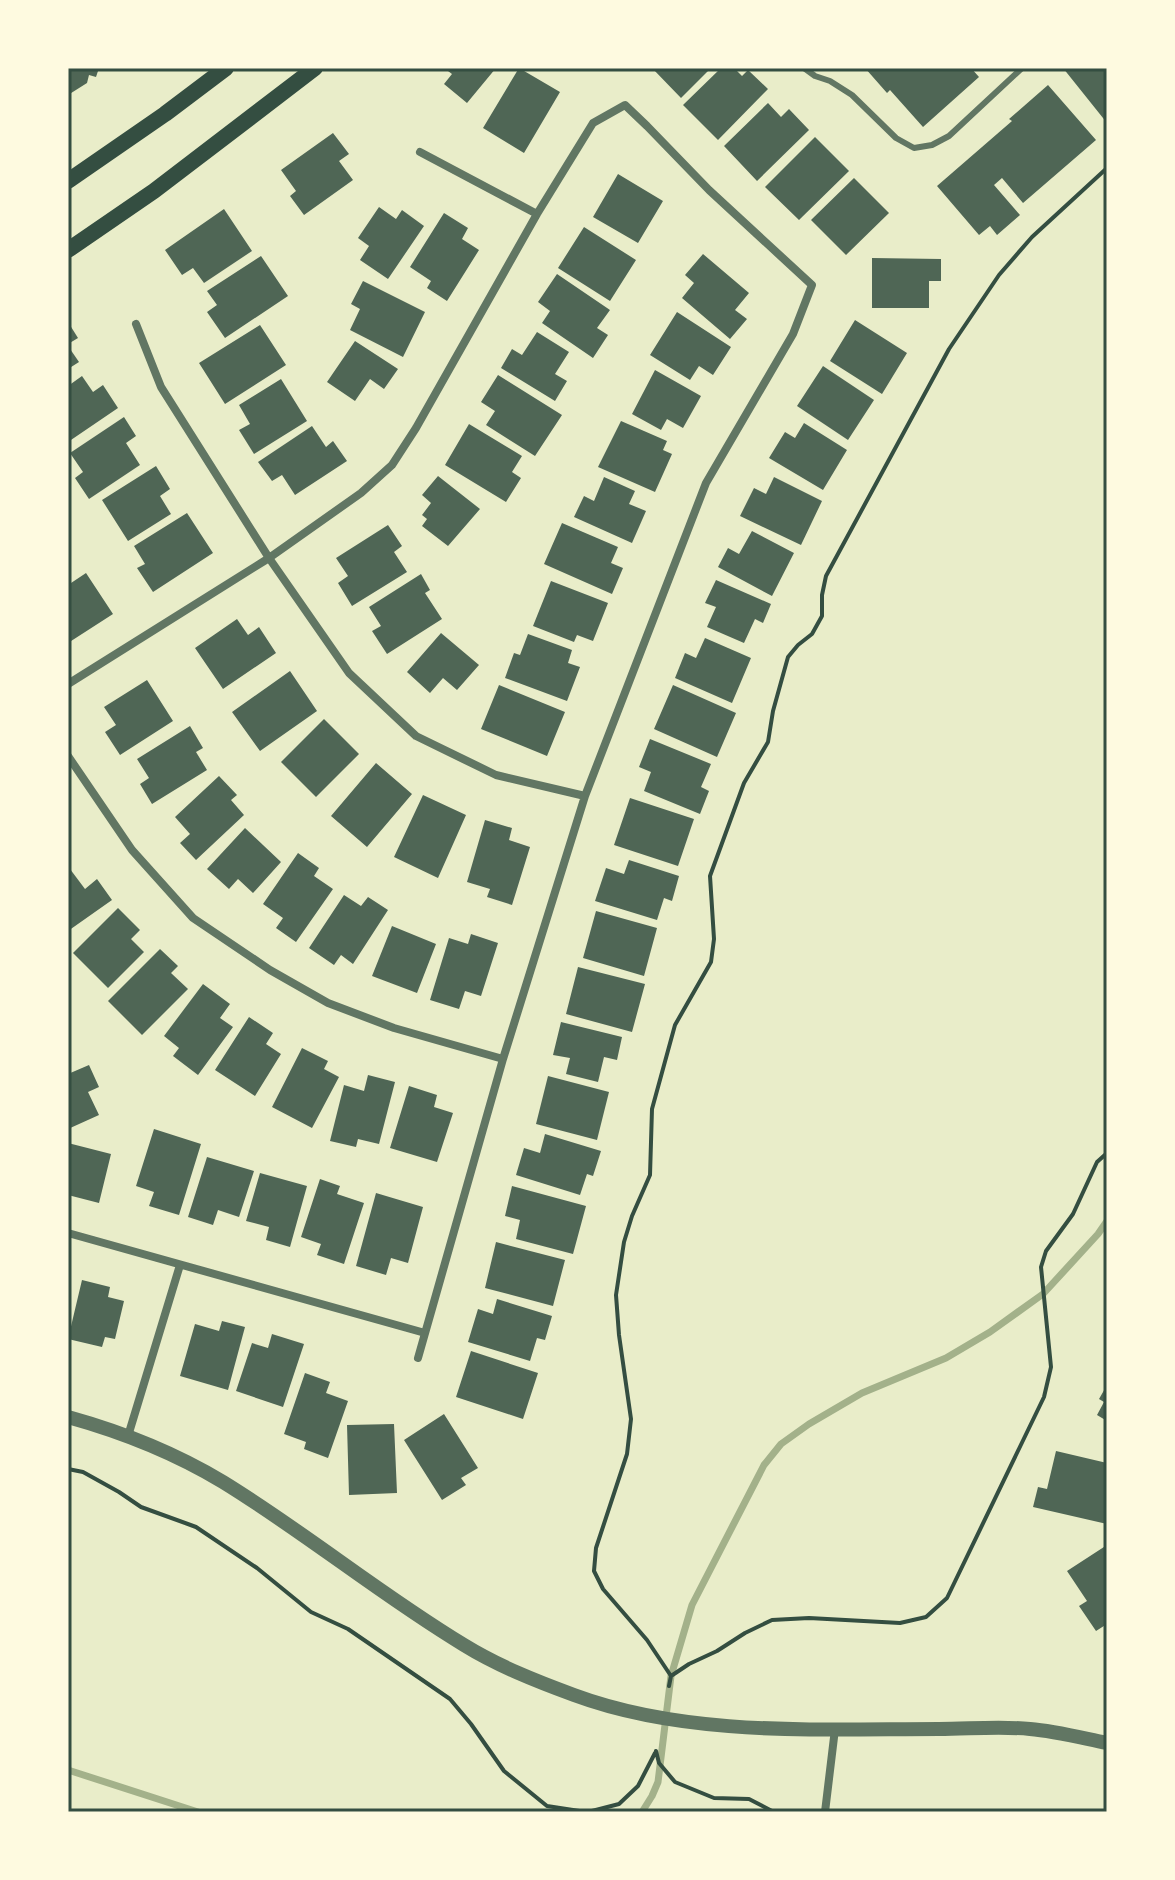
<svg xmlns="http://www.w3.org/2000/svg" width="1175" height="1880" viewBox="0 0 1175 1880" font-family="'Work Sans',sans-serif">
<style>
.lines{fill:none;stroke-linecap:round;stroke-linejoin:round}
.stream{stroke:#a3b18a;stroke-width:7}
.building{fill:#4f6655}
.path{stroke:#344e41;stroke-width:4}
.service{stroke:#617663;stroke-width:6}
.minor{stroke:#617663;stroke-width:8}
.tertiary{stroke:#617663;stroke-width:14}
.secondary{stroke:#344e41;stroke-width:16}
.neatline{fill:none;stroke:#344e41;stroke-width:3}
</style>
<rect width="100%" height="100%" fill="#e9edc9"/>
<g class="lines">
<path class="stream" d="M68,1770L198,1812
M642,1812L652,1796L658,1782L671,1676L692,1605L764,1465L781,1444L809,1424L862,1393L946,1358L990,1332L1043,1294L1098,1234L1107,1221"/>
</g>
<path class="building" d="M68,68H99L96,77L89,75L87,83L68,95Z
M444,68H496L467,103L444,84L452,74Z
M519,68L560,92L524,153L483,128Z
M652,68H711L681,98Z
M721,68H734L742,76L748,70L768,89L718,140L683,105Z
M865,68H971L979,77L923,127L890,90L887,93Z
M1063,68H1107V123Z
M1048,85L1096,140L1023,203L1002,178L994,185L1020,215L997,235L990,226L979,235L937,186L1012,121L1009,119Z
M768,103L781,117L789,109L809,130L757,181L724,146Z
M333,133L349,154L339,161L353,180L304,215L290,196L296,191L281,170Z
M815,137L849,171L799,220L765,187Z
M618,174L663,201L638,243L593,217Z
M854,178L889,213L846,255L811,220Z
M379,207L396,219L402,210L424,226L388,279L360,260L369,246L358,238Z
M224,209L252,251L204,283L193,268L182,275L165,250Z
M444,213L468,228L462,239L479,250L447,301L427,288L431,281L410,267Z
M584,227L636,260L610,301L558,268Z
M703,254L749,293L735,310L747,319L730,339L682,298L694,283L685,275Z
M261,256L288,296L225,338L207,312L217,305L207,291Z
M872,258L941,259V281H929V308H872Z
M557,274L610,310L597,328L608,335L593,358L542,323L550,311L538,302Z
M363,281L425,312L403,357L350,330L360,309L351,304Z
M677,312L731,347L713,375L699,366L690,380L650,355Z
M855,320L907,353L882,394L830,361Z
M68,322L78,338L68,344Z
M260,325L286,365L225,404L199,363Z
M537,332L569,352L555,374L567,381L555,401L501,368L512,349L522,355Z
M355,341L398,369L384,389L370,379L355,401L327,382Z
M68,346L79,362L68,369Z
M823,366L874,400L848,440L797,406Z
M655,370L701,396L683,428L667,419L661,430L632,414Z
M498,375L562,415L535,456L486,425L495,411L481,402Z
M82,376L93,392L103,385L118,408L68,442V386Z
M281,379L307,421L254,454L239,430L250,424L239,405Z
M124,417L136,436L126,443L140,465L89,499L75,478L83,472L70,453Z
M621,421L667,441L663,450L672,454L655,492L598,467Z
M804,423L847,450L823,490L769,458L785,432L795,438Z
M469,424L522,456L512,472L521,478L506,502L445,465Z
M312,426L326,447L333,441L347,461L295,495L282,475L272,481L258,462Z
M156,466L170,489L160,496L171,514L128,541L102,500Z
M438,476L480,509L448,546L422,526L427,519L422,515L431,503L422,495Z
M604,477L635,491L629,504L646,511L632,543L574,517L584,496L594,501Z
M774,477L822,501L801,545L740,516L754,488L766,494Z
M187,513L213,553L153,592L137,568L145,564L134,546Z
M562,523L618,547L611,563L623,568L612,594L544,564Z
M388,525L402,546L394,552L407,572L352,606L338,583L348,576L336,558Z
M752,531L794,553L772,596L718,567L728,548L739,554Z
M86,573L113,614L68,643V585Z
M421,574L430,590L425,593L442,619L387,654L372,631L381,626L369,607Z
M716,580L771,604L763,623L755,619L744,643L707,627L716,607L705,603Z
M551,581L608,603L593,641L577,635L574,642L533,626Z
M237,619L248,635L259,627L276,653L223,689L195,648Z
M441,633L479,665L457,690L443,678L430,693L407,672Z
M528,634L572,650L568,663L580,667L567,701L505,678L514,653L520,655Z
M705,638L751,658L732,703L675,678L685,653L696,658Z
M290,671L317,711L260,751L232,712Z
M147,680L173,721L120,755L105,732L116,725L104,707Z
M499,685L565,712L547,756L481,729Z
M673,685L736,713L717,757L654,729Z
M324,719L359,754L316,797L281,762Z
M190,726L203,748L196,752L207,770L152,804L140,784L149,778L137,759Z
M650,739L711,764L701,787L709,791L700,814L644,791L651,772L639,767Z
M376,763L412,794L367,847L331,816Z
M219,776L237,795L231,800L244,815L196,860L180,843L190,834L175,817Z
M423,795L466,815L438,878L394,857Z
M630,798L694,819L678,866L614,845Z
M485,820L512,828L509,840L530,847L512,905L487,897L490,889L467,882Z
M245,828L281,862L253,893L238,879L229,889L207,869Z
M298,853L319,868L314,876L333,889L296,942L276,928L283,918L263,904Z
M629,860L679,876L672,901L664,898L657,920L595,901L606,868L624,874Z
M70,869L85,889L97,879L112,900L68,931V871Z
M344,895L361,906L368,897L388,910L353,964L341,955L334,965L309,948Z
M118,908L140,930L131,939L144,952L108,988L73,953Z
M596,911L657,928L644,976L583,958Z
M392,926L436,944L417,993L372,976Z
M471,934L498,943L481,996L465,991L459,1009L430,1000L449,938L468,944Z
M160,949L178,966L171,973L188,989L142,1035L108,1001Z
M578,967L645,984L632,1032L566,1014Z
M203,984L230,1004L220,1018L233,1027L198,1075L173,1056L179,1048L164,1036Z
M249,1017L273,1033L266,1044L281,1054L255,1096L215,1070Z
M561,1022L622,1037L617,1060L604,1057L598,1082L566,1074L570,1058L553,1055Z
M302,1048L328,1061L324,1069L339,1077L312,1128L272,1107Z
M89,1065L99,1087L88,1092L99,1115L68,1129V1074Z
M368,1075L395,1082L379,1144L358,1139L356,1147L330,1141L344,1085L364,1091Z
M548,1076L609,1092L597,1140L536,1124Z
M409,1086L437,1095L434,1107L453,1113L437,1162L390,1148Z
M154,1129L201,1144L179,1215L149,1206L154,1192L136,1186Z
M545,1134L601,1151L593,1176L587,1174L580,1195L516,1175L524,1148L540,1153Z
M68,1143L111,1154L99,1203L68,1195Z
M207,1157L254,1171L239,1217L218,1210L213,1225L188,1217Z
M260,1173L307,1186L290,1247L266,1240L269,1227L246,1221Z
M320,1179L340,1186L337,1194L364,1203L344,1264L317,1255L321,1244L301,1237Z
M512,1186L586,1206L573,1254L516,1239L520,1220L505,1216Z
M376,1193L423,1207L408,1263L391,1258L386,1275L356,1266Z
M496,1242L565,1260L553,1306L485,1288Z
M82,1280L110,1287L108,1297L124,1301L115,1339L105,1337L102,1347L68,1339Z
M497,1299L552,1316L545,1340L537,1338L530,1361L468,1342L478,1309L493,1314Z
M222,1321L245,1327L228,1390L180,1376L195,1324L219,1331Z
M272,1334L304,1344L283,1407L236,1391L252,1343L268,1348Z
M471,1351L538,1373L523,1419L456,1397Z
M305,1373L330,1382L326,1393L348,1401L328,1458L304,1449L306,1442L284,1434Z
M1107,1385V1421L1097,1415L1104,1402L1099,1399Z
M444,1414L478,1468L461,1478L466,1485L442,1500L404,1440Z
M394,1424L397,1493L349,1495L347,1425Z
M1056,1451L1107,1463V1524L1033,1507L1038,1487L1047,1489Z
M1107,1545V1624L1096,1631L1079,1606L1087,1601L1067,1571Z"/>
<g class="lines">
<path class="path" d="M68,1469L83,1472L119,1492L141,1507L196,1527L257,1568L311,1612L348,1629L450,1699L471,1724L504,1771L547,1806L586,1812
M671,1676L647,1640L603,1589L594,1571L596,1548L627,1454L631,1419L619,1335L616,1295L624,1242L632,1216L650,1175L652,1109L675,1025L711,962L714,939L710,876L744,783L768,742L773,711L788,657L798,645L812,634L822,616V595L826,576L949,349L999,275L1032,237L1107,168
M669,1686L671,1676L689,1664L717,1651L745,1633L772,1620L809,1618L900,1623L926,1617L947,1598L1044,1397L1051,1367L1041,1267L1046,1251L1073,1214L1097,1162L1107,1153
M656,1751L659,1763L675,1782L714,1798L749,1799L772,1811L779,1812
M588,1812L619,1804L638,1786L655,1753"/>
<path class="service" d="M804,68L815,76L830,81L852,95L896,138L914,148L932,145L949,136L1022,68"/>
<path class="minor" d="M420,152L537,214
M136,324L161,387L269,558L349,673L416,736L496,775L585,796
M68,684L269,558L361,493L392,465L416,428L537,214L593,123L625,105L647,126L709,190L812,285L793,334L706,483L585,796L503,1059L418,1358
M68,756L132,850L193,918L270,970L328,1003L394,1028L503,1059
M68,1233L425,1333
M128,1436L180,1265
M825,1812L835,1729"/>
<path class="tertiary" d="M68,1417C122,1432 175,1453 223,1482C306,1533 381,1595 464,1645C498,1666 536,1681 574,1695C687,1737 820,1729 939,1729C969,1729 1000,1726 1030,1729C1055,1731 1082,1738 1107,1743"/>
<path class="secondary" d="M68,181L165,114L226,68
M68,250L154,191L315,68"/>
</g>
<rect width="1175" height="1880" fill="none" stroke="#fefae0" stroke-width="140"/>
<rect x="70" y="70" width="1035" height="1740" class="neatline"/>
</svg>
